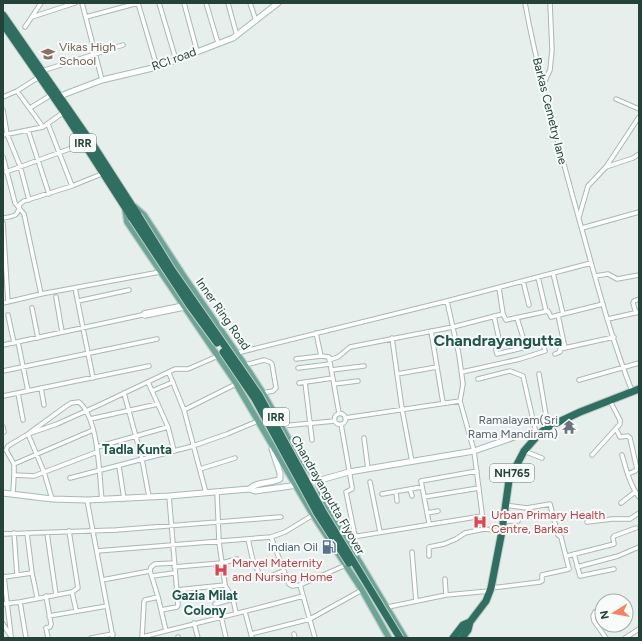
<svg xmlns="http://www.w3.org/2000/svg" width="642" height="641" viewBox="0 0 642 641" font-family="Figtree,sans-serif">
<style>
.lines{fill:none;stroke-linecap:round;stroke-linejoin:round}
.street-casing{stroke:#a8b8b2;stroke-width:5.5}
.secondary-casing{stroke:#a4bbb3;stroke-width:7}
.primary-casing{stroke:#c2cac8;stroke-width:8}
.highway-casing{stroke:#c2cac8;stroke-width:9}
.street{stroke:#fff;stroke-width:3.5}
.secondary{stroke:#fff;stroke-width:5}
.primary{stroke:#6aa596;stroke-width:5.5}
.highway{stroke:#2f6f62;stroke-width:7}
.highway-bridge-casing{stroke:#c2cac8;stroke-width:9;stroke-linecap:butt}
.highway-bridge{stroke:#2f6f62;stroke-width:7}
.labels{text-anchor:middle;stroke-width:4;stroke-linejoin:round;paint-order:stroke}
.shield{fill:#f7fbf9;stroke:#637a73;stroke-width:1}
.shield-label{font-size:11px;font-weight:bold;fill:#24423a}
.education-label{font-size:12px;fill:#785e54;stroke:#f7fbf9;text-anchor:start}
.street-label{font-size:12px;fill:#24423a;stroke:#f7fbf9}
.worship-label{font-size:12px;fill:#5b616d;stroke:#f7fbf9;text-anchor:end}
.health-label{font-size:12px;fill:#be3a42;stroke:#f7fbf9;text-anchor:start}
.service-label{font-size:12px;fill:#4e5e75;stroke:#f7fbf9;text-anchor:end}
.neighbourhood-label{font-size:13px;font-weight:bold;fill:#1f5548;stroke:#f7fbf9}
.district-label{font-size:16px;font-weight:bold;fill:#1f5548;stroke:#f7fbf9}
</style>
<rect width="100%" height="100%" fill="#e6efeb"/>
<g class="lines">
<defs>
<path id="street" d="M82,3L102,80
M159,3L176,60
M184,3L197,51
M206,3L218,43
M228,3L237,36
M250,3L256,21
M525,3C538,74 558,142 577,212C594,272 609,333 632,391
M32,17L75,3
M86,17L138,3L157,67
M25,27L41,3
M42,71L123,45
M543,85L550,70L552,50L550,3
M17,91L43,127
M3,97L17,91L39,77
M616,99L639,109
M30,108L51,95
M3,110L7,134L20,166L29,200
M48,124L72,186
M28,130L49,194
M3,135L43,127L64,112
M3,157L15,203L24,214L41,294
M606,167L633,158L639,154
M6,172L83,144
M579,217L588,186L606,167L639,117
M3,218C14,216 18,217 20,204L24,201L72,186L104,173
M3,223L8,302
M582,228L639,212
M553,273L563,314
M595,276L608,274L617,279L639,275
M538,277L546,311
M523,281L529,305
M75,288L93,378
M499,288L503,314
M56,297L62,332
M78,301L129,290
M447,301L459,355L463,384L460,401L474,451L484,529L502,531
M3,303L41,294L160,272
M32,308L38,338
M636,313L633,303L634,301L639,299
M8,315L14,343
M142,315L144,313L183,305
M558,315L565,348
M517,318L526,347
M608,319L639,312
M431,331L443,403
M316,333L321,356L329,357L339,413
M392,338L402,409L412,462
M18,342L28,391
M3,345L142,315L145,316L184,308
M237,353L447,301L591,263
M555,354L560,352V349L614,337
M296,359L321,356
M329,360L338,357L350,347L453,327L503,314L506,320L548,311L551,317L603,304
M245,365L264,360L270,362L272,364L276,388L273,391L263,393
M298,368L330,364
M331,370L364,366
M3,371L157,339
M462,372L520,359L545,351L543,343L497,354L494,341L499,339L494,316
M169,373L184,410L206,493
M397,374L437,367
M539,374L548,427
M478,379L510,371L523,376L536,433
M579,380L639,363
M148,382L168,427L174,451
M305,382L312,440
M299,383L333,378
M334,384L358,381
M41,388L44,405
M152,391L173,382
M18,393L23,420
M124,393L142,459L149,497
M3,396L149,366
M184,410L236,384
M334.5 419a5.5 5.5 0 1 1 11 0a5.5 5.5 0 1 1-11 0Z
M345,418L460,401
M90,419L158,404
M341,424L352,487V489L346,492L355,536
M281,426L335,421
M3,427L4,432
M616,429L620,437L628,436L630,438L637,469L635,471L628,474
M93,430L14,464L6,450L8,446L28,434L65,407L71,403L79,402C99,419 99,474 102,500
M364,438L368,469
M97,447L168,427
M524,451L542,458
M592,455L620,424V420L610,401
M622,455C626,469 630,485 639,497
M119,466L124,499
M200,469L235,458
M14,475L34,476L97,452
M70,478L193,446L227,434L258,421
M370,482L380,532
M410,489L412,496
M217,492L219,542L225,585L233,599L236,613
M396,492L397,501
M13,494L14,475V464
M382,494L422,487
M424,497L479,488
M52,499L44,472L28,434L57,424L97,406L175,369H188L218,356
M87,500L113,638
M621,503L635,492
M427,513L438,511
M503,521H518
M587,522L612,519H630L639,513
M429,523L421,481L477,471
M14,533L17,575
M27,533L32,573L37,597
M47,533L56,595
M3,534L116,530L281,517
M271,537L289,584L292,586L300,585L315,638
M346,538L482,516
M248,539L253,561L261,577L266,578L283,571
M97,551L271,537L285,532L313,515
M412,552L416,601
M574,554L580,576L614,569
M429,556V547L444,544L456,539L465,533L484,529
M567,556L614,544L613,538L614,536L636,528
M174,567L222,563L237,559
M577,567L618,556L639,547
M150,571L151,567L155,564L174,563
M3,576L4,577L11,636
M152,576L174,573
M4,577L32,573
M445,579L446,595
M102,580L150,571L158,597L166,631
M300,585L346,565
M491,588L540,582L542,581V575L569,569L561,537L558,535L550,504L527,508L505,505
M176,590L225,585
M72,592L76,610
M46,596L51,624L50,627L46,628L48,638
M613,601L616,599
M20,602L72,592L78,588L69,531
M3,604L20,602L26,638
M215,604L233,599
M388,607L446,595L490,591
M602,608L595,612L593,616L594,621L606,638
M161,610L177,607L178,605L169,496
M245,612L252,638
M49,616L107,606
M221,616L226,638
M194,623L198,638
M3,624L10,635
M251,634L310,619L362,590
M294,634L295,638
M142,637C196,623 250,611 303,596
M178,637V638
M91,638L113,634
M142,638L144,602L145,600L158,597
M625,638L639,629"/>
<path id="secondary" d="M60,96L102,80L157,67L176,60L233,38L278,3
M306,484L349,472L474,451L520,435L536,433L539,434
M249,489C258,481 269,484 280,479V473L272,449
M3,493L52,499L87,500L169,496L249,489L255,491L298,485"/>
<path id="primary" d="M135,207L144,215L183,275L245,365L263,393L298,456L316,478L326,506L405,638
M125,209L127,222L234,380L313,515L362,590L389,638"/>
<path id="highway" d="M3,15L91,142L138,215
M3,24L64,112L132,218
M453,638L463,625L470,622
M462,638L468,630L470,622L486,601L491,588L502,531L509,480L524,451L539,434L548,427L580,412L639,389"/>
</defs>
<use href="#street" class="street-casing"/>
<use href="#secondary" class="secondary-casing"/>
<use href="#primary" class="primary-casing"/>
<use href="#highway" class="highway-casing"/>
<use href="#street" class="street"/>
<use href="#secondary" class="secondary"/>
<use href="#primary" class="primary"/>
<use href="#highway" class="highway"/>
<defs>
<path id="highway-bridge" d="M138,215L172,270L259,395L322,510L400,638
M132,218L190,306L217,343
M223,352L255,399L317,513L349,563"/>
</defs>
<use href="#highway-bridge" class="highway-bridge-casing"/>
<use href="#highway-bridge" class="highway-bridge"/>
</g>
<defs>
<symbol id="school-bare" viewBox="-9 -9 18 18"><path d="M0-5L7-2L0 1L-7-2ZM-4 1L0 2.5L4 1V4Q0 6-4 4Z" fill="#8d6e63" stroke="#f7fbf9" stroke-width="2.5" paint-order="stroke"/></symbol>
<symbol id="temple-bare" viewBox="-9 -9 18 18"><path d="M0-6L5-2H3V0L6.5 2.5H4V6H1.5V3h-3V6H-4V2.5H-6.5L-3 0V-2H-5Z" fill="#6b7280" stroke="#f7fbf9" stroke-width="2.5" paint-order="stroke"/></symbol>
<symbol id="hospital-bare" viewBox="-9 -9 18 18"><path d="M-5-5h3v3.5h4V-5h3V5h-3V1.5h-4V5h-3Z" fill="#e0444e" stroke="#f7fbf9" stroke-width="2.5" paint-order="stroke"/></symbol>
<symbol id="fuel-bare" viewBox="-9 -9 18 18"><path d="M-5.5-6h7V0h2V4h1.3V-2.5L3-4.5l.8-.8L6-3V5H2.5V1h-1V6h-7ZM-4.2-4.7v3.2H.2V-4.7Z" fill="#5c6f8a" stroke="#f7fbf9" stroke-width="2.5" paint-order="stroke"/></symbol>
</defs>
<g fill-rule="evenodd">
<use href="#school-bare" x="38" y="44" width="20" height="20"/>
<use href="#temple-bare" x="559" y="417" width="20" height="20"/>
<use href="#hospital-bare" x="470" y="512" width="20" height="20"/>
<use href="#fuel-bare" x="319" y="537" width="20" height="20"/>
<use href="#hospital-bare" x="211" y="560" width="20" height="20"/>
</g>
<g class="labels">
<g class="shield">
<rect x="70" y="134" width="26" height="18" rx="3"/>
<rect x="263" y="408" width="26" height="18" rx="3"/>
<rect x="490" y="464" width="44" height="18" rx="3"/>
</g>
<g class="shield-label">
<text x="83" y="147">IRR</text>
<text x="276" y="421">IRR</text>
<text x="512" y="477">NH765</text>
</g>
<g class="education-label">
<text x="59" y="51">Vikas High<tspan x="59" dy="14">School</tspan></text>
</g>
<g class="street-label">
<text transform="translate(174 59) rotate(-20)" y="4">RCI road</text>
<text transform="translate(550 111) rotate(76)" y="4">Barkas Cemetry lane</text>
<text transform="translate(223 314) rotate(55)" y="4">Inner Ring Road</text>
<text transform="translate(328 495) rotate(60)" y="4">Chandrayangutta Flyover</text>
</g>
<g class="worship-label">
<text x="558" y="424">Ramalayam(Sri<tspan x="558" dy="14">Rama Mandiram)</tspan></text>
</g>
<g class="health-label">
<text x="491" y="519">Urban Primary Health<tspan x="491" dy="14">Centre, Barkas</tspan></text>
<text x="232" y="567">Marvel Maternity<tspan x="232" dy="14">and Nursing Home</tspan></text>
</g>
<g class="service-label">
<text x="318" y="551">Indian Oil</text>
</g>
<g class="neighbourhood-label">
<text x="137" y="454">Tadla Kunta</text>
<text x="205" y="600">Gazia Milat<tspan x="205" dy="15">Colony</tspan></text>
</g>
<g class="district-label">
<text x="498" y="346">Chandrayangutta</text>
</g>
</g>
<rect width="642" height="641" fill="none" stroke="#24423a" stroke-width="8"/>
<g transform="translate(614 613) rotate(259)"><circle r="19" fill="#f7fbf9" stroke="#a3b1ad"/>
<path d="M0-3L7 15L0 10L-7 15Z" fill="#f4845f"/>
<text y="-6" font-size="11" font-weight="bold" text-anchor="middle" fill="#24423a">N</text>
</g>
</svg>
